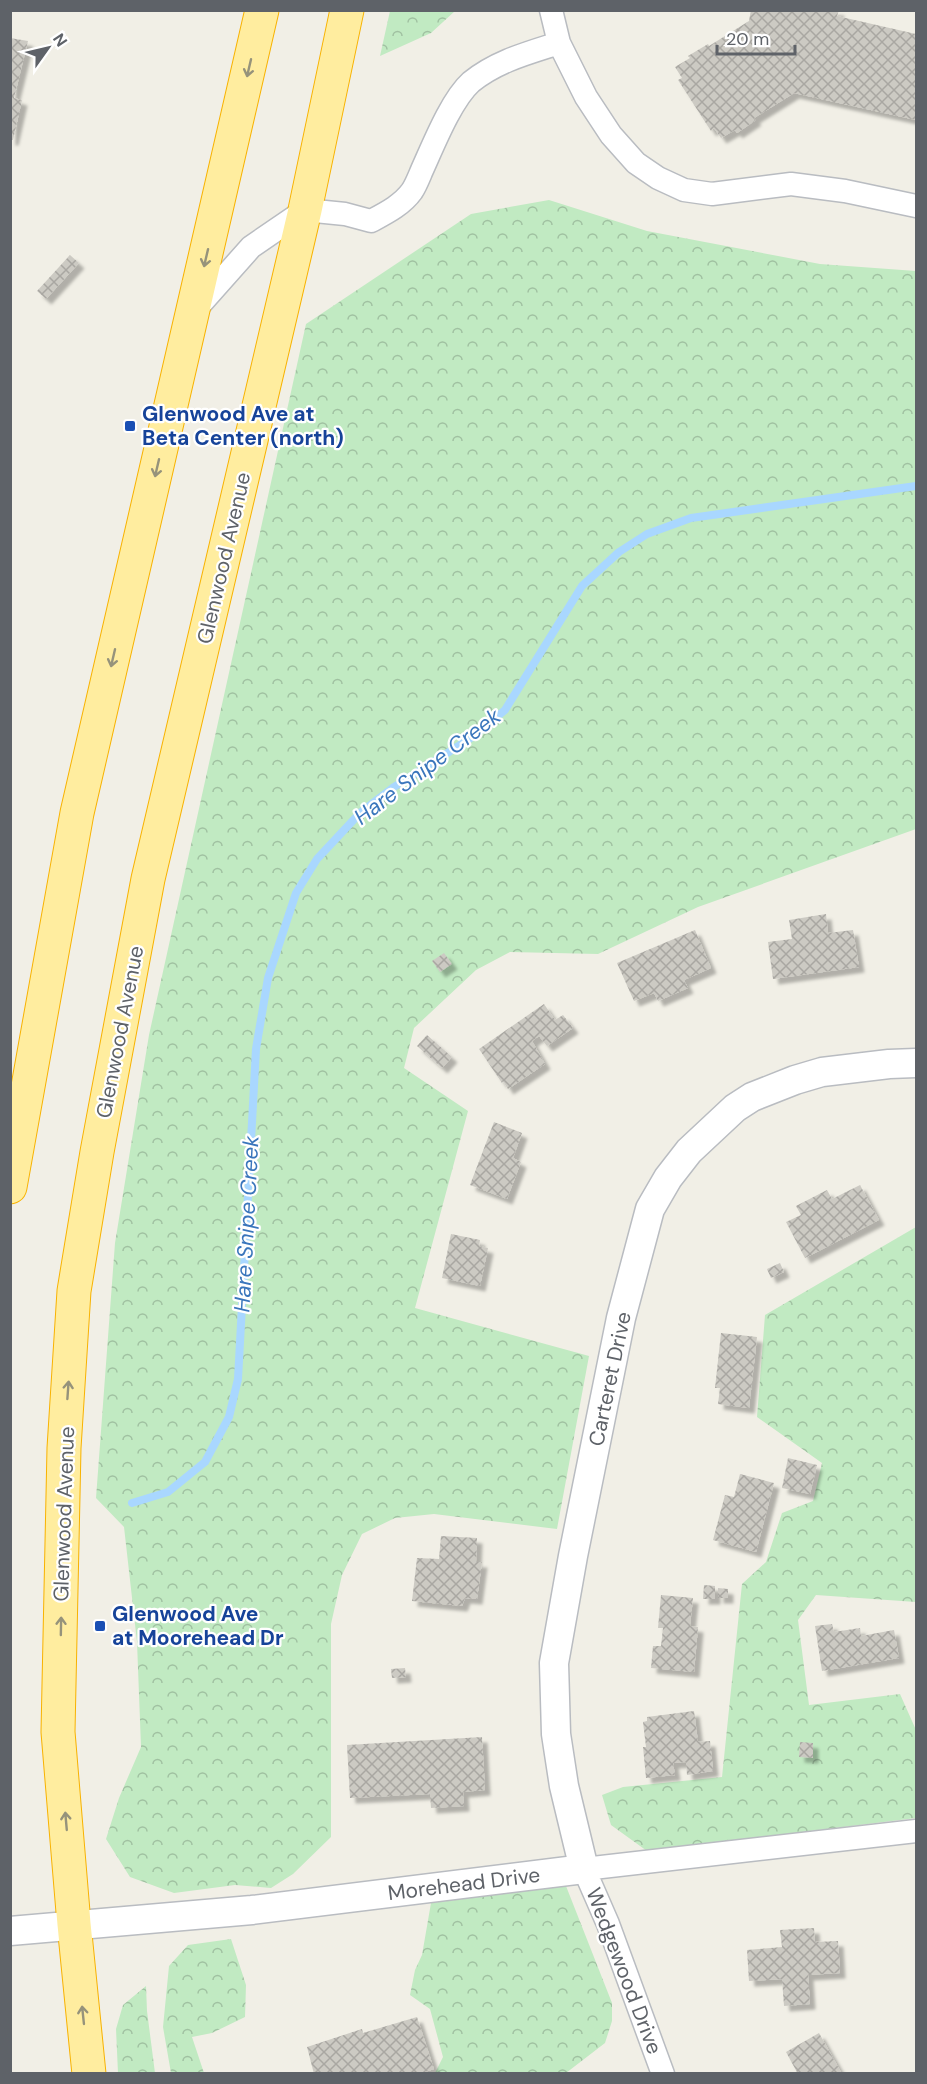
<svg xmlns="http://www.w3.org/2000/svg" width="927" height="2084" viewBox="0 0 927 2084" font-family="'DM Sans',sans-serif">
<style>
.forest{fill:url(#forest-crowns)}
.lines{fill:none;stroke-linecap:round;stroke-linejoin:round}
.stream{stroke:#a9d7ff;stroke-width:8}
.building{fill:url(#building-cross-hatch);filter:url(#shadow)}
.minor-casing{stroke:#b9bcc1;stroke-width:25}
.tertiary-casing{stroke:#b9bcc1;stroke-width:31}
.trunk-casing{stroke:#f8b200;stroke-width:35}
.minor{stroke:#fff;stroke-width:22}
.tertiary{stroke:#fff;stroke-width:28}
.trunk{stroke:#ffed9f;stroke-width:33}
.oneway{stroke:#96937b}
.transit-dot{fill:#1a4fb4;stroke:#fff;stroke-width:2}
.labels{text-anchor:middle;stroke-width:4.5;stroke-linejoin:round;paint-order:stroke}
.transit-label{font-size:21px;font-weight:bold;fill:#164399;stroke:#fff;text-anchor:start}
.street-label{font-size:21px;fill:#5e6268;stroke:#fff}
.water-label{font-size:22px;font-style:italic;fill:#3a76bc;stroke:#fff}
</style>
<defs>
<pattern id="forest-crowns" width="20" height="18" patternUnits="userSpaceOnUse" patternTransform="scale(1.5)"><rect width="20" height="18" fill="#c1eac2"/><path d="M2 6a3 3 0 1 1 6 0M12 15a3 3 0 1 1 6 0" fill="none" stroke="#a0c1a1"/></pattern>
<pattern id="building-cross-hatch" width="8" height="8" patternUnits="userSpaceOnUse" patternTransform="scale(1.5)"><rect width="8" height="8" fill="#cccac3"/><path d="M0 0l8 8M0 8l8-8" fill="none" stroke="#a9a7a2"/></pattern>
<filter id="shadow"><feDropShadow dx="5.5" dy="5.5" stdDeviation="1.5" flood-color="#0004"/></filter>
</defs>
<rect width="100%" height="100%" fill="#f1efe6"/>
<path class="forest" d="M390,11V10L455,11L431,33L380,56Z
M549,200L647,231L820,264L916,271V829L698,907L598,954L510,952L476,970L414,1028L404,1068L468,1111L415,1308L589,1356L557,1529L434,1514L395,1518L362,1534L342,1575L331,1624V1837L293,1874L271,1888L235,1885L174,1893L130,1877L106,1839L119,1798L141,1747L137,1642L124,1527L96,1498L115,1243L149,1035L306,324L471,214Z
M916,1227V1602L816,1595L798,1620L809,1705L900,1694L916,1730V1818L647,1851L611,1825L602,1795L623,1787L722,1777L742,1584L766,1562L782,1513L813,1501L822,1463L757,1417L765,1315Z
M566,1886L612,2003V2021L605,2043L566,2073H435L443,2057L430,2009L410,1995L415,1970L422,1955L431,1903Z
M231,1939L246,1985L245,2017L212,2033L192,2037L204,2073H171L163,2027L169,1966L188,1945Z
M146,1986L147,2011L155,2073H118L116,2029L123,2005Z"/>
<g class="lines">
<path class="stream" d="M132,1503L168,1492L205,1462L229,1417L238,1379L256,1049L268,978L296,893L317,859L360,813L394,787L474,736L505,710L582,586L619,552L647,534L691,518L916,486"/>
</g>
<path class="building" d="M751,10H839L837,16L916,34V120L794,93L754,118L756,120L737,133L735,130L721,138L714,128L711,131L678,80L682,78L675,67L690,58L688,56L708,44L709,46L749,21Z
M10,38L28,41L14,98L22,100L13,140H10Z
M70,255L79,263L46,299L37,291Z
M826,914L828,933L853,930L859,967L773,979L768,942L792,939L789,920Z
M695,930L711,968L684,980L688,988L658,1001L654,993L634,1001L617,963Z
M444,953L452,964L440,972L432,961Z
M544,1004L555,1020L563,1015L573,1028L547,1046L539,1036L532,1041L545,1064L508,1089L503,1081L502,1083L479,1049Z
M427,1035L452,1057L442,1068L417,1046Z
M494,1122L522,1133L513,1158L521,1162L507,1199L470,1185Z
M860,1185L879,1220L805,1258L786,1222L801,1215L796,1206L827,1190L832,1199Z
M451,1234L480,1240L479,1246L488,1248L480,1286L442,1278Z
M780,1263L784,1272L771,1278L767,1269Z
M721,1333L757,1337L749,1408L718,1404L720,1388H715Z
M788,1458L817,1465L810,1494L782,1488Z
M740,1474L774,1483L756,1552L713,1540L725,1495L734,1497Z
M441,1536L477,1538L476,1562H482L477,1599L465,1598L462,1606L412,1601L417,1558L439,1559Z
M704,1585L715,1586V1599H703Z
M718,1588L728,1589V1598H718Z
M661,1595L693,1598L690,1626L698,1627L694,1672L651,1668L653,1646H661L663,1628H658Z
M832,1624L834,1632L860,1628L861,1636L894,1630L899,1658L822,1671L815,1626Z
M405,1668L406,1677L392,1678L391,1669Z
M694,1711L698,1742L710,1741L713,1771L687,1775L686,1762L673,1763L675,1775L646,1778L643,1747H646L643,1722L647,1721V1717Z
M482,1737L485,1790L463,1792L464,1806L431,1808L430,1794L350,1798L347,1745Z
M800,1742L813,1743V1758L799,1757Z
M814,1928L815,1942L838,1941L840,1973L808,1975L810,2004L784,2006L782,1979L749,1981L747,1950L782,1947L780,1930Z
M417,2017L434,2069L419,2074H314L307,2047L362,2029L363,2033Z
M819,2033L842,2074H798L786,2052Z"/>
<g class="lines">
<defs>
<path id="minor" d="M551,10L559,43L586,97L611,135L636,163L658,178L684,190L712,194L791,184L845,191L916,206
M196,309L251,247L305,210L345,214L371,221C386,213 402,205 412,191C416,185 419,177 422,170C433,146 451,100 471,82C497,61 528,53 559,43
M663,2074L608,1924L584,1869L916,1831"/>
<path id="tertiary" d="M10,1931L252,1910L584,1869L564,1786L556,1734L554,1663L573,1556L621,1318L650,1209L668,1178L689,1151L735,1108L752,1097L795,1080L822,1072L889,1064L916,1063"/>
<path id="trunk" d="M10,1187L77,813L262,10
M89,2074L74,1924L58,1732L64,1448L74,1291L97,1152L148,879L305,210L347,10"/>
</defs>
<use href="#minor" class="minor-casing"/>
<use href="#tertiary" class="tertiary-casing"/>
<use href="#trunk" class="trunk-casing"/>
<use href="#minor" class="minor"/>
<use href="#tertiary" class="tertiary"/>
<use href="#trunk" class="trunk"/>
</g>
<defs><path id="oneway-shaft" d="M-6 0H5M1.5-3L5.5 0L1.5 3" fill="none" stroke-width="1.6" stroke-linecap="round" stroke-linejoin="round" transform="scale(1.5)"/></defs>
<g class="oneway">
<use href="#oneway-shaft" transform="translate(249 68) rotate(103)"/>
<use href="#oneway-shaft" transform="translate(206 258) rotate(103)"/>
<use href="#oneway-shaft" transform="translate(157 468) rotate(103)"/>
<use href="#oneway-shaft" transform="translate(113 658) rotate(103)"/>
<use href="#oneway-shaft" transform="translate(68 1390) rotate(-86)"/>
<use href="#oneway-shaft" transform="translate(61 1626) rotate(-89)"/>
<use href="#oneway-shaft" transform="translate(66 1821) rotate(-95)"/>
<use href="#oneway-shaft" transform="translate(83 2015) rotate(-96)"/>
</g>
<g class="transit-dot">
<rect x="124" y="420" width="12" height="12" rx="3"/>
<rect x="94" y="1620" width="12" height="12" rx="3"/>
</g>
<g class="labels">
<g class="transit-label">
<text x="142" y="421">Glenwood Ave at<tspan x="142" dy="24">Beta Center (north)</tspan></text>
<text x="112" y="1621">Glenwood Ave<tspan x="112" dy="24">at Moorehead Dr</tspan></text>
</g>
<g class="street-label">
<text transform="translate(224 558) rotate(-77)" y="7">Glenwood Avenue</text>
<text transform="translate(120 1032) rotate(-79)" y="7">Glenwood Avenue</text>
<text transform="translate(610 1379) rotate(-78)" y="7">Carteret Drive</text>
<text transform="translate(64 1514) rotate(-88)" y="7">Glenwood Avenue</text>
<text transform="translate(464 1884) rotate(-7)" y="7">Morehead Drive</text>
<text transform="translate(624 1971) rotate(69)" y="7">Wedgewood Drive</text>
</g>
<g class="water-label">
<text transform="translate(427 766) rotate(-37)" y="8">Hare Snipe Creek</text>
<text transform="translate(246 1224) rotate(-87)" y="8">Hare Snipe Creek</text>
</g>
</g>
<rect width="927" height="2084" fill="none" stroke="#5e6268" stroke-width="24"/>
<g transform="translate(48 48) rotate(56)" stroke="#ffffff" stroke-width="4.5" paint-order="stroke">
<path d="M0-4.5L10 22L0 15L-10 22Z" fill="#5e6268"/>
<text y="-9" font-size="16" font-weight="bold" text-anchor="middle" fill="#5e6268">N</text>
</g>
<path d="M717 45v9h78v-9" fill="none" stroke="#5e6268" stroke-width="3"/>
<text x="726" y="45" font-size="18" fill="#5e6268" stroke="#ffffff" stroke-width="4.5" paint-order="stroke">20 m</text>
</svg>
